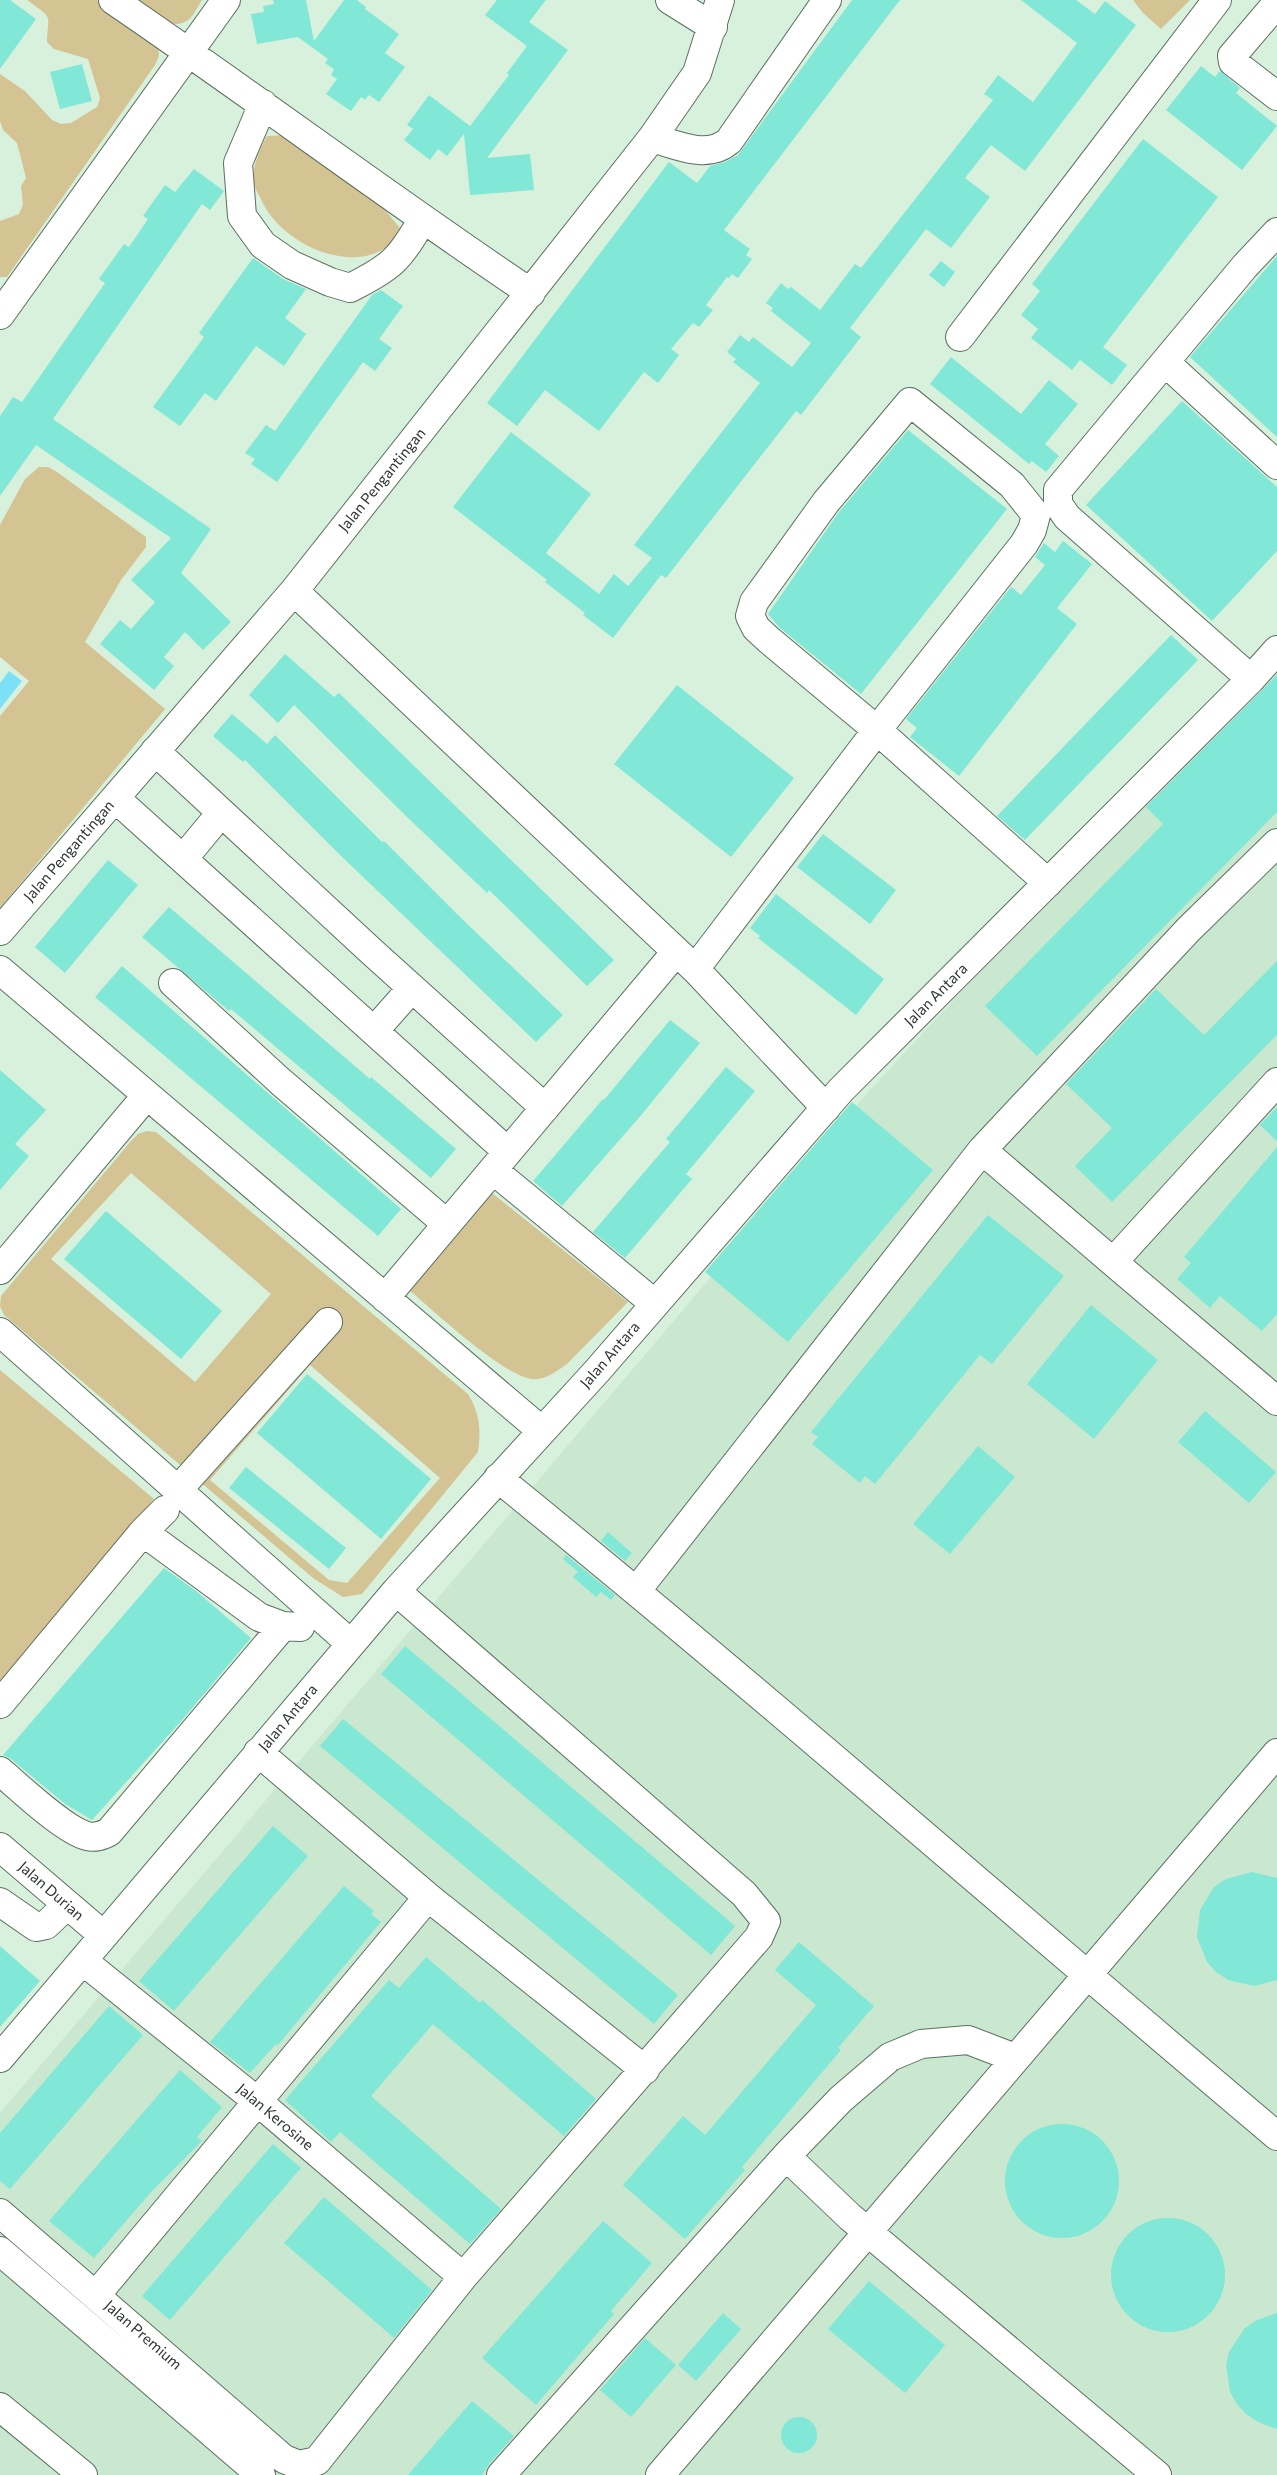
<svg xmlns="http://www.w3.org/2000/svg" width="1277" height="2475" viewBox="0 0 1277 2475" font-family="Commissioner,sans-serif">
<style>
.built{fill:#c9e8cf}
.green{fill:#d4c393;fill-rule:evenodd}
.water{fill:#7ce1f6}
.building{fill:#81e7d6}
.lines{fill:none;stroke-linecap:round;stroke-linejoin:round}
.minor-casing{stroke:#5b705f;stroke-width:30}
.minor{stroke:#fff;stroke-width:28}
.labels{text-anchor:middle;stroke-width:4.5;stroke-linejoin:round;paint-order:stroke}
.street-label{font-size:15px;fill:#2e3730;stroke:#fff}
</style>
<rect width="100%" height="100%" fill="#d8f1dd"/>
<path class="built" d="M1277,652V2475H0V2113L870,1090Z"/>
<path class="green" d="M27,0H97L158,46L159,56L155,65L7,277H0V221L19,214L23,205L21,186L26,178L17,143L3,130L0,121V74L25,91L52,120L61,124L71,123L97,107L100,98L88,59L54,49L47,42C48,12 54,20 27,0Z
M126,0H202C198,6 194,16 188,20C171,34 141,8 126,0Z
M1133,0H1190L1161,29L1143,13Z
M290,135L386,211L403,232C365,284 280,247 260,197C257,192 253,185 253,180C253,165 260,149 267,136Z
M39,467H48L57,472L146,537V547L121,580L85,642L165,709L0,908V716L29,681L0,657V525L25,479Z
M147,1131L156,1132L468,1394C480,1413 481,1431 478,1452L362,1594L343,1597L313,1578L4,1315L0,1306L1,1296L131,1141L138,1134ZM131,1173L271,1294L195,1382L51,1259ZM310,1365L440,1478L347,1583L329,1580L210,1480Z
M492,1193L628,1302L568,1363C558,1371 544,1381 531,1379C500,1373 435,1312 409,1290Z
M0,1370L154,1499L0,1682Z"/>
<path class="water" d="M9,671L22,681L0,709V683Z"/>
<path class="building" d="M0,0H10L36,19L0,69Z
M273,0H306L314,41L344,0H357L366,7L365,9L399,34L385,53L405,67L379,102L369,95L365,100L361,97L351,111L326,94L337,79L331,75L334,69L325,63L328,59L298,37L257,44L251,14L264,12L263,6L274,4Z
M497,0H546L529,22L568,50L487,158L530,154L534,190L470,195L464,134L509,75L507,73L527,46L485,15Z
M852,0H900L724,230L750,249L746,255L752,259L738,278L732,274L729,278L727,277L706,305L713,310L699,327L693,323L671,349L679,355L658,383L644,372L599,431L545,390L517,426L487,403L669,162L697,183L710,166L725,162L738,155Z
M1021,0H1076L1095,14L1105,1L1136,25L1025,171L991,145L965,178L990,197L951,248L926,229L850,328L861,337L801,415L796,411L666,578L661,575L613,638L583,615L585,613L545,582L547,580L453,507L511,432L591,494L546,553L599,594L614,574L628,586L652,558L634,545L760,383L733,362L736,359L727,352L740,335L749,342L753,337L792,367L811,343L771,311L773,308L766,303L781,283L788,289L791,287L820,310L855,264L861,268L993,100L984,94L998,75L1033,102L1077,43Z
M82,64L92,101L60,109L50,72Z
M1201,66L1215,77L1220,71L1240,88L1236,93L1277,126L1242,170L1166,110Z
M429,95L470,126L447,156L438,149L430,160L404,140L413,129L407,125Z
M1143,139L1218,197L1103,347L1127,365L1112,385L1080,360L1072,370L1031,338L1038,329L1021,315L1040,291L1032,284Z
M194,169L224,191L210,210L202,204L53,419L211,529L181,573L231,622L203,650L185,632L164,657L174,666L154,690L100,644L120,620L131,629L155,602L131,580L171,538L36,445L0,496V416L13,397L22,402L105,283L99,279L124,244L129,247L148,219L143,216L165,185L175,192Z
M1277,256V437L1190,357Z
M253,258L283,279L306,289L285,318L306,334L284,366L256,346L216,401L205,393L180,426L153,407L204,337L199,333Z
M941,261L955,272L944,287L929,275Z
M381,290L403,306L379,339L392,348L375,371L363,362L277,482L251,464L255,459L245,453L266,425L275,431L372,295Z
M951,357L1021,414L1049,380L1078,404L1045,444L1059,456L1046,472L1032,461L1029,464L930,384Z
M1182,401L1277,487V551L1212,621L1086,505Z
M908,430L1007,509L861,694L780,628L768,614L839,512Z
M1063,541L1092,564L1057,608L1077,624L959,776L910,737L917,728L906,719L1011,587L1021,595L1045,565L1035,557L1044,543L1055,552Z
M1171,635L1198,660L1025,840L997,816Z
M285,654L334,697L339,693L614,960L587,986L489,890L487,893L407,817L294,705L278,723L249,695Z
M1277,675V812L1037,1056L985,1006L1163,824L1146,807Z
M677,685L794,778L731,857L614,764Z
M232,714L267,744L275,735L382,842L384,841L463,920L563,1015L536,1042L340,855L245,760L243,762L213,736Z
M823,834L896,890L870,924L797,867Z
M108,860L138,885L65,973L35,947Z
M776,894L884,979L856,1015L758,938L760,936L750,928Z
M169,907L370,1079L371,1077L456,1149L431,1178L231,1009L229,1011L142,937Z
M1277,961V1035L1112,1202L1075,1166L1112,1128L1066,1084L1156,989L1204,1035Z
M122,966L401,1209L378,1236L95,997Z
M670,1020L700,1043L643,1113L562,1206L533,1181L603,1099L604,1100Z
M726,1067L755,1091L686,1174L692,1179L625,1258L593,1232L670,1142L666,1139Z
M0,1070L46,1110L15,1144L29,1156L0,1190Z
M852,1102L933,1170L788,1342L705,1272Z
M1277,1107V1141L1260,1125Z
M1277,1147V1314L1262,1331L1220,1296L1210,1308L1177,1279L1191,1263L1184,1257Z
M106,1211L222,1311L181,1359L64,1259Z
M988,1215L1064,1276L992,1364L980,1355L875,1484L865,1476L860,1483L812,1444L818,1437L811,1432Z
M1091,1305L1158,1360L1094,1439L1027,1384Z
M307,1374L431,1479L381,1539L257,1433Z
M1205,1411L1276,1472L1249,1503L1178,1442Z
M978,1446L1015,1477L950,1554L913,1524Z
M246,1467L346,1548L329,1569L229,1488Z
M588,1530L601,1541L608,1532L632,1553L625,1561Z
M566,1555L615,1595L611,1600L601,1592L596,1597L573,1577L578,1572L563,1559Z
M164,1568L196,1591L251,1638L183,1719L92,1820L65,1804L11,1759L3,1755Z
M405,1646L735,1926L711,1955L381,1674Z
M343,1719L678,1995L654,2024L320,1746Z
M273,1826L308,1856L174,2011L139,1981Z
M1252,1872L1277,1878V1980L1254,1986L1228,1980L1216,1972L1207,1962L1197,1937L1200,1910L1214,1887L1226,1879Z
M344,1886L374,1911L371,1914L381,1922L277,2046L276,2044L250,2073L210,2042Z
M799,1942L874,2006L838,2048L841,2050L742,2167L745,2170L685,2239L623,2185L683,2116L705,2135L816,2005L775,1970Z
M0,1946L40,1981L0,2027Z
M426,1957L480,2003L482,2000L596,2099L564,2136L433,2024L371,2096L501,2209L470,2244L340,2132L331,2142L285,2100L389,1980L399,1988Z
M109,2006L143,2035L10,2189L0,2181V2133Z
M180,2070L222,2107L197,2137L202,2141L152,2191L94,2258L49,2221Z
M1005 2181a57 57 0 1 1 114 0a57 57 0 1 1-114 0Z
M273,2144L301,2168L170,2320L142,2296Z
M324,2197L432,2290L394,2338L284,2243Z
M1111 2275a57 57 0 1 1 114 0a57 57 0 1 1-114 0Z
M603,2221L652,2263L611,2311L614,2314L536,2405L482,2358Z
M869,2281L945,2345L905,2393L828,2329Z
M723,2313L741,2329L696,2381L678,2365Z
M1277,2313V2429L1258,2422L1246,2414L1237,2404L1230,2392L1226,2365L1229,2352L1244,2329L1255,2321Z
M645,2338L676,2365L631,2417L600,2390Z
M472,2401L514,2436L489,2464L482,2475H408Z
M781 2435a18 18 0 1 1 36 0a18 18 0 1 1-36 0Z"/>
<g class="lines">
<defs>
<path id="minor" d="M113,0C254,96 389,198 531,293
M670,0L713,27
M1277,3L1232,56L1233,62L1277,96
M263,104L238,163L242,216L263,245L292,265L330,282L350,288C390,268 400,260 422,220
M652,138C678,145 707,160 729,141L827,0
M0,315L226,0
M960,337L1217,0
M1166,363L1277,465
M910,402L1012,485L1036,515L1032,530L1024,544L877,730L769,640L756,628L750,616L754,602L826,502Z
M294,591L695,969
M1251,679L1067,517L1058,504V490L1245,266L1277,232
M155,751L371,951L545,1108
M115,798L508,1152
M183,859L221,813
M0,931L294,591L652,138L697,73L720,0
M0,970L542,1431
M173,983L281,1082L447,1224
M374,1031L412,988
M826,1108L695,969L877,730L1048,883
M982,1150L1113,1262L1277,1082
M493,1170L655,1304
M1113,1262L1277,1401
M0,1270L147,1095
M385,1298L676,952
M0,1332L351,1644
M498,1478C762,1692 1017,1917 1277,2136
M177,1491L328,1322
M143,1532L259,1617L283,1626L300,1627
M637,1590L982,1150L1189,929L1277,843
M0,1704L143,1532L165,1510
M258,1752L428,1897L645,2070
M0,1771C20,1788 64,1830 87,1836C95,1838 101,1836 109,1832L283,1626
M0,1847L103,1935
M0,1902L36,1927L46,1925L67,1905
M83,1961L257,2101L463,2277
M0,2058L396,1591L597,1371L841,1090L1251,679L1277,650
M786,2156L850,2217L1157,2475
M0,2213L284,2459L299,2465L317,2461L463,2277L759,1937L766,1921L744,1894L396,1591
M0,2251L261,2475
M96,2295L428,1897
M0,2407L83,2475
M501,2475L786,2156L841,2099L890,2057L921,2044L968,2040L1015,2058
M660,2475L1277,1753"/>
</defs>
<use href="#minor" class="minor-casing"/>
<use href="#minor" class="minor"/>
</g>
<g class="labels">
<g class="street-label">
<text transform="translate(382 480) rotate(-51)" y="5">Jalan Pengantingan</text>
<text transform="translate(69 851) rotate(-49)" y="5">Jalan Pengantingan</text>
<text transform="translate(936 995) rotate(-45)" y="5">Jalan Antara</text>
<text transform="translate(610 1355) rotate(-49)" y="5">Jalan Antara</text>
<text transform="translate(288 1718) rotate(-50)" y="5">Jalan Antara</text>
<text transform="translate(51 1891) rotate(41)" y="5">Jalan Durian</text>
<text transform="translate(275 2117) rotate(40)" y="5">Jalan Kerosine</text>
<text transform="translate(143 2335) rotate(41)" y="5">Jalan Premium</text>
</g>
</g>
</svg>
